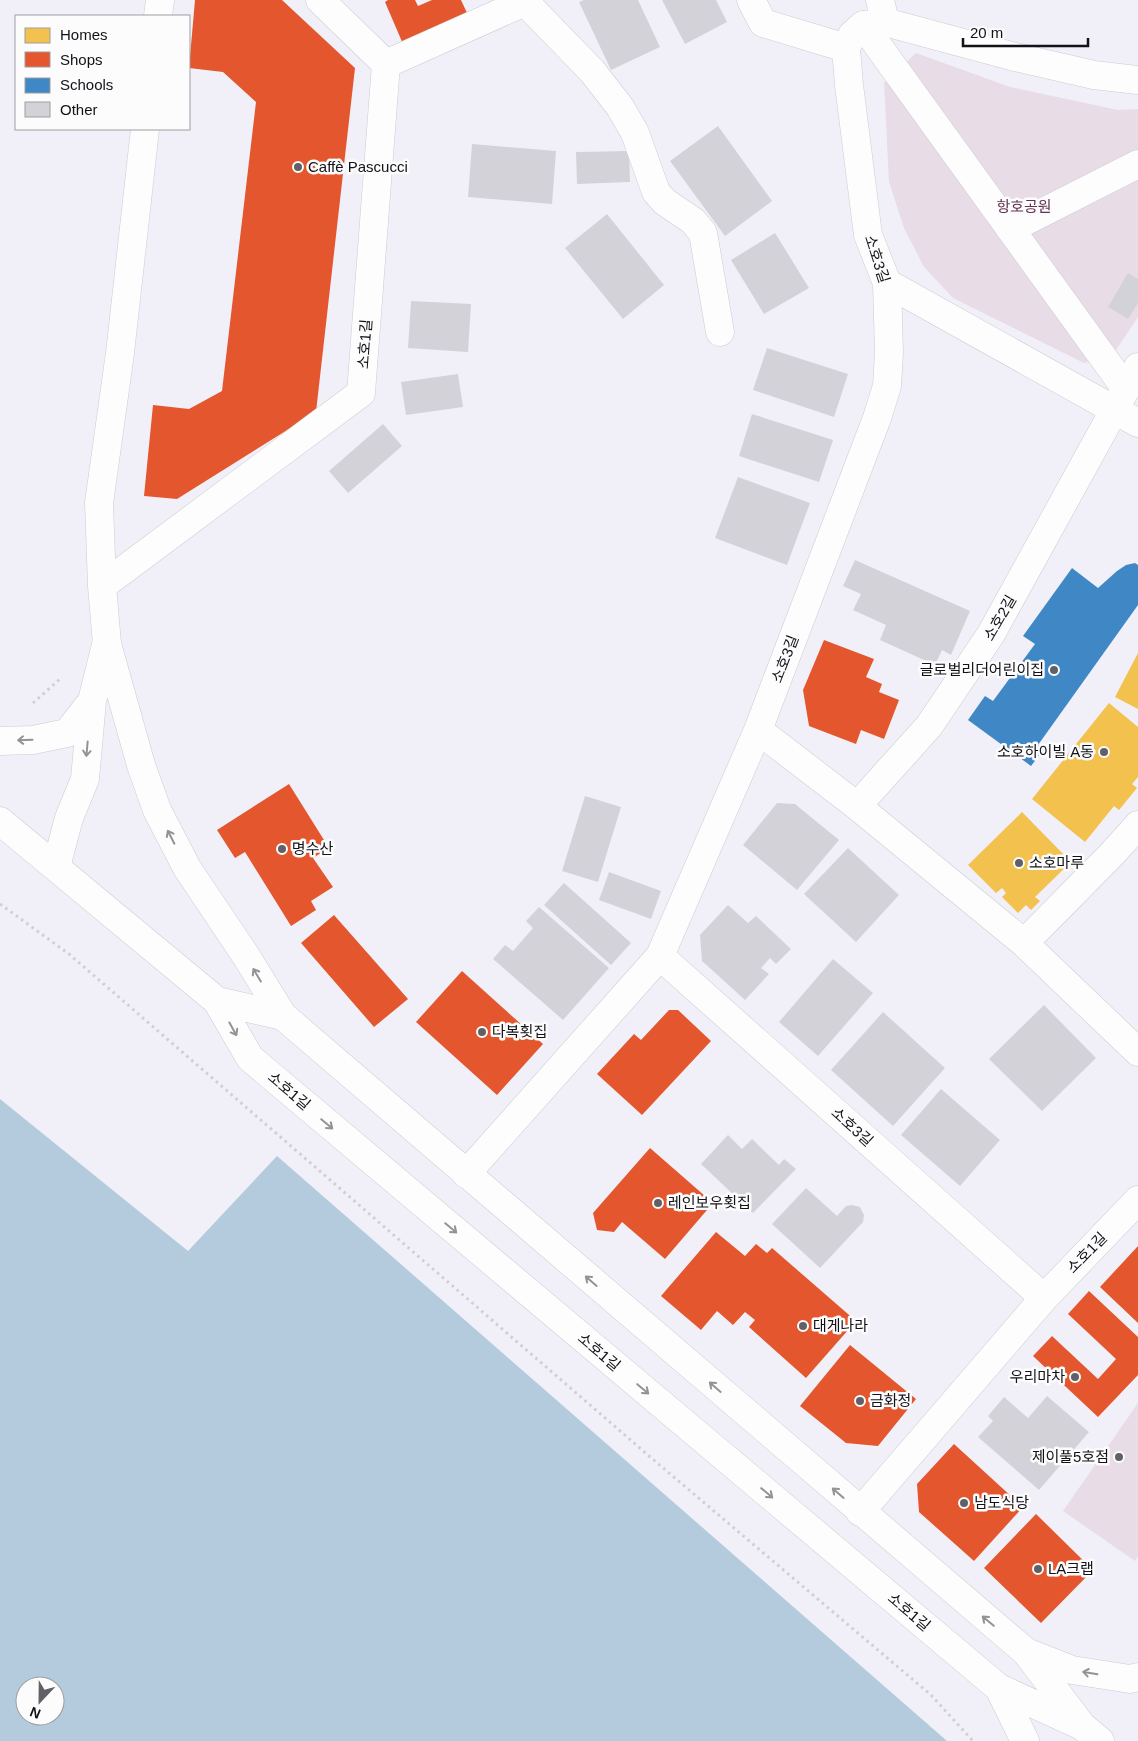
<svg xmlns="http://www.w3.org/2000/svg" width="1138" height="1741" viewBox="0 0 1138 1741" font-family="Arial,'Noto Sans KR',sans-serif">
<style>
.green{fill:#e8dce6}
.water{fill:#b3cbdc;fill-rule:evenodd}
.homes{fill:#f2c14e}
.shops{fill:#e4572e}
.schools{fill:#3f88c5}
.building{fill:#d4d2d9}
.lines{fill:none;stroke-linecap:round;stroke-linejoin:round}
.pedestrian-casing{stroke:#cccbd2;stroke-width:29}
.minor-casing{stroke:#cccbd2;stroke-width:29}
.tertiary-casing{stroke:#cccbd2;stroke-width:29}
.path{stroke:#cfcfd2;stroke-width:3;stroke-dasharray:2.5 4;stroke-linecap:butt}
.pedestrian{stroke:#fdfdfe;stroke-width:28}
.minor{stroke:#fdfdfe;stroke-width:28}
.tertiary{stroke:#fdfdfe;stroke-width:28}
.oneway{stroke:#939396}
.poi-dot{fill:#606066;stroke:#fcfcfc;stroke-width:2}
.labels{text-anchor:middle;stroke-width:5;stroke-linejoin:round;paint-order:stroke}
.poi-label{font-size:15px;fill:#121218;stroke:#fcfcfc;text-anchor:start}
.park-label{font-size:15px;fill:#623452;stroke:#fcfcfc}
.street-label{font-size:15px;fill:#121218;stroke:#fcfcfc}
</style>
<rect width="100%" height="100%" fill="#f1f0f8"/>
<path class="green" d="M916,53L1010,87L1118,110L1138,109V317L1112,356L1084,363L953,298L924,267L904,228L889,182L884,83Z
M1138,1403V1556L1135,1561L1063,1511Z"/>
<path class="water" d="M0,1099L188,1251L277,1156L947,1741H0ZM25,1686H55V1716H25Z"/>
<path class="homes" d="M1138,653V709L1115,697Z
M1109,703L1138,727V777L1132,784L1137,788L1119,810L1114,806L1085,842L1032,799Z
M1022,812L1071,862L1035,897L1040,901L1031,910L1026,905L1018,913L1002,897L1006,893L1002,888L996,893L968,865Z"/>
<path class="shops" d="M195,0H282L355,68L316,412L177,499L144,496L153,405L189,409L222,391L256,102L223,72L189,68Z
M388,0H415L418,6L432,0H461L468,15L403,44L385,2Z
M824,640L874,659L866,677L882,684L879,692L899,700L884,739L861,730L856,744L809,726L803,690Z
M289,784L329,848L313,858L333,887L311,901L316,910L291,926L245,852L235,858L217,830Z
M334,915L408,999L374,1027L301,943Z
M462,971L543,1044L497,1095L416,1022Z
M669,1010H678L711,1041L642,1115L597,1074L634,1034L641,1040Z
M650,1148L713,1203L665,1259L622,1222L614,1232L597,1230L593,1213Z
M716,1232L745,1256L756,1244L767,1253L772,1248L856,1321L806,1378L749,1327L755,1320L745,1312L733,1325L717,1311L701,1330L661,1296Z
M1138,1246V1323L1100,1287Z
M1089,1291L1138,1337V1375L1098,1417L1033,1356L1052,1336L1098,1379L1116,1359L1068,1314Z
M850,1345L916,1399L878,1446L846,1443L800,1406Z
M954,1444L1023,1507L974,1561L919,1512L917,1484Z
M1036,1514L1093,1570L1041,1623L984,1568Z"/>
<path class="schools" d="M1135,563L1138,565V605L1038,745L1044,749L1031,766L968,720L985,696L993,701L1035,644L1023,636L1072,568L1098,588L1117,571L1126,565Z"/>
<path class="building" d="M584,0H638L660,47L611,70L579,2Z
M662,0H716L727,22L685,44Z
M718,126L772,201L725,236L670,161Z
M472,144L556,151L552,204L468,197Z
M629,151L630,182L577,184L576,152Z
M607,214L664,285L623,319L565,248Z
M775,233L809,288L764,314L731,260Z
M1128,273L1138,279V303L1128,319L1108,307Z
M411,301L471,304L468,352L408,348Z
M767,348L848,374L834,417L753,390Z
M458,374L463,407L406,415L401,382Z
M752,414L833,440L819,482L739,456Z
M383,424L402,446L348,493L329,471Z
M738,477L810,503L787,565L715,538Z
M855,560L970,611L951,655L942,650L935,665L880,640L886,625L853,610L861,594L843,586Z
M585,796L621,807L598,882L562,871Z
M777,803L795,804L839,840L797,890L743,845Z
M848,848L899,895L856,942L804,894Z
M609,872L661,891L651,919L599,900Z
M564,883L631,943L611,965L544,905Z
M728,905L748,923L756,916L791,949L776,964L770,958L761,968L769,974L745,1000L702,961L700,935Z
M539,907L609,968L563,1020L493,959L505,945L513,951L533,928L526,921Z
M833,959L873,993L818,1056L779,1022Z
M1044,1005L1096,1058L1042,1111L989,1059Z
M883,1012L945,1068L893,1126L831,1070Z
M941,1089L1000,1140L960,1186L901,1135Z
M728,1135L742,1149L752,1139L779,1165L784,1159L796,1169L753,1213L701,1164Z
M806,1188L837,1216L846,1206L852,1205L860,1207L864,1215L863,1222L820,1268L772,1224Z
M1047,1396L1089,1432L1039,1490L978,1437L993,1421L988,1416L1004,1397L1028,1418Z"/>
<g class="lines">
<defs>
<path id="pedestrian" d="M863,25L1126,389
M1010,229L1138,164"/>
<path id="minor" d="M751,0L763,23L846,48
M880,0L885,22
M525,2L592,71L620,107L635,133L656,192L665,202L693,221L703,233L720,332
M158,16L160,0
M386,64L529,0
M887,283L1138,423
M102,586L361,393L386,64L320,0
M107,644L102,586L99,503L120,353L145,129
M758,730L857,806L1024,943L1138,1052
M857,806L929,726L991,634L1138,367
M1024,943L1112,854L1138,825
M660,956L1044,1298
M466,1174L660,956L758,730L877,418L887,386L889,353L887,283L868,235L849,85L846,48L852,35L863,25L885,22L1015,57L1094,75L1138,80
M860,1512L1044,1298L1138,1200"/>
<path id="tertiary" d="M107,644L141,765L157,810L187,868L246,956L283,1016
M0,741L33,740L67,733L92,701
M0,821L217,1001L250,1058L999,1688L1082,1726
M56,867L69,818L85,779L92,701L106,645
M217,1001L283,1016L1026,1652L1082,1726L1100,1741
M1026,1652L1072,1670L1130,1679L1138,1677
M999,1688L1025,1741"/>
</defs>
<use href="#pedestrian" class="pedestrian-casing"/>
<use href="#minor" class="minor-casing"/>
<use href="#tertiary" class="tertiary-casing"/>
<path class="path" d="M33,703L60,679
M0,904L69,954L649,1456L931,1695L973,1741"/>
<use href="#pedestrian" class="pedestrian"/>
<use href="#minor" class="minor"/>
<use href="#tertiary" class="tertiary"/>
</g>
<defs><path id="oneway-shaft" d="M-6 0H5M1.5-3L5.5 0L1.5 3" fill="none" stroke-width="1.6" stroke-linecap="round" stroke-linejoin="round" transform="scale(1.25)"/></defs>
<g class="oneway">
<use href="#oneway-shaft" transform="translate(25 740) rotate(178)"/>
<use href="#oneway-shaft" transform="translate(87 749) rotate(95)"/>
<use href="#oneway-shaft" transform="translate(171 837) rotate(-117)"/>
<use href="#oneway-shaft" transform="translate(257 975) rotate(-121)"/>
<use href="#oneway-shaft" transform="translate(233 1029) rotate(61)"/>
<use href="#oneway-shaft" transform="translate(327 1124) rotate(40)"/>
<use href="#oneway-shaft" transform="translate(451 1228) rotate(40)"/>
<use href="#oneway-shaft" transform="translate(591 1281) rotate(-139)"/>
<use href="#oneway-shaft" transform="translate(715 1387) rotate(-139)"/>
<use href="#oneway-shaft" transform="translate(643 1389) rotate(40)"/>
<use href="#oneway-shaft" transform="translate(767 1493) rotate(40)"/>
<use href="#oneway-shaft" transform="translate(838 1493) rotate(-139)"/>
<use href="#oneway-shaft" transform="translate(988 1621) rotate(-140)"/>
<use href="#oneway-shaft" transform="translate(1090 1673) rotate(-171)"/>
</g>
<g class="poi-dot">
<circle cx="298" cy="167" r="5"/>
<circle cx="1054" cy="670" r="5"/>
<circle cx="1104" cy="752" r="5"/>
<circle cx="282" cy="849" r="5"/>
<circle cx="1019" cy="863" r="5"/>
<circle cx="482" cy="1032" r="5"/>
<circle cx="658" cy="1203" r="5"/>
<circle cx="803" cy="1326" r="5"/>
<circle cx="1075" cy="1377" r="5"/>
<circle cx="860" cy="1401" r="5"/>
<circle cx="1119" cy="1457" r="5"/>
<circle cx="964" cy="1503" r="5"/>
<circle cx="1038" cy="1569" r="5"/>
</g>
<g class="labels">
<g class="poi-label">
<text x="308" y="172">Caffè Pascucci</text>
<text x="1044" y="675" text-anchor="end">글로벌리더어린이집</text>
<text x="1094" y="757" text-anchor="end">소호하이빌 A동</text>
<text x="292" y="854">명수산</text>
<text x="1029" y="868">소호마루</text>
<text x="492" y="1037">다복횟집</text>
<text x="668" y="1208">레인보우횟집</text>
<text x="813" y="1331">대게나라</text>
<text x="1065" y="1382" text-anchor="end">우리마차</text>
<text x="870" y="1406">금화정</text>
<text x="1109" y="1462" text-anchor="end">제이풀5호점</text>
<text x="974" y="1508">남도식당</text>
<text x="1048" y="1574">LA크랩</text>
</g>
<g class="park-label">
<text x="1024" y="212">항호공원</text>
</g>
<g class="street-label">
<text transform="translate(877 259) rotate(72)" y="5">소호3길</text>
<text transform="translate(365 344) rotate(-86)" y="5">소호1길</text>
<text transform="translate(1000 618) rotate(-60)" y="5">소호2길</text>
<text transform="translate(785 659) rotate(-69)" y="5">소호3길</text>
<text transform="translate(289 1091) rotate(40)" y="5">소호1길</text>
<text transform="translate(852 1127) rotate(42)" y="5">소호3길</text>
<text transform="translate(1087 1253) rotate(-46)" y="5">소호1길</text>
<text transform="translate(599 1352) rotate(40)" y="5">소호1길</text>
<text transform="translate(909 1612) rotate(40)" y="5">소호1길</text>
</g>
</g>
<rect x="15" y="15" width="175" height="115" fill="#fcfcfc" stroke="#9e9ea1"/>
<rect x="25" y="28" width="25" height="15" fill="#f2c14e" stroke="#9e9ea1"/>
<text x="60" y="40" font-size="15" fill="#121218">Homes</text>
<rect x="25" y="52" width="25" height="15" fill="#e4572e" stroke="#9e9ea1"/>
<text x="60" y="65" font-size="15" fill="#121218">Shops</text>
<rect x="25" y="78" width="25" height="15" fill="#3f88c5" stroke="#9e9ea1"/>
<text x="60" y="90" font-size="15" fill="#121218">Schools</text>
<rect x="25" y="102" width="25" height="15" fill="#d4d2d9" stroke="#9e9ea1"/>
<text x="60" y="115" font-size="15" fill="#121218">Other</text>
<g transform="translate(40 1701) rotate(202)"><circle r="24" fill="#fcfcfc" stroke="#9e9ea1"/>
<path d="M0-4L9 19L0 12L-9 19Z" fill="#606066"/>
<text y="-8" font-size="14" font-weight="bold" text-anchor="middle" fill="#121218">N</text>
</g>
<path d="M963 38v8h125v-8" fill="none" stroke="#121218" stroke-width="2.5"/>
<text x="970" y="38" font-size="15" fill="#121218" stroke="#fcfcfc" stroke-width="4" paint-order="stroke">20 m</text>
</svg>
